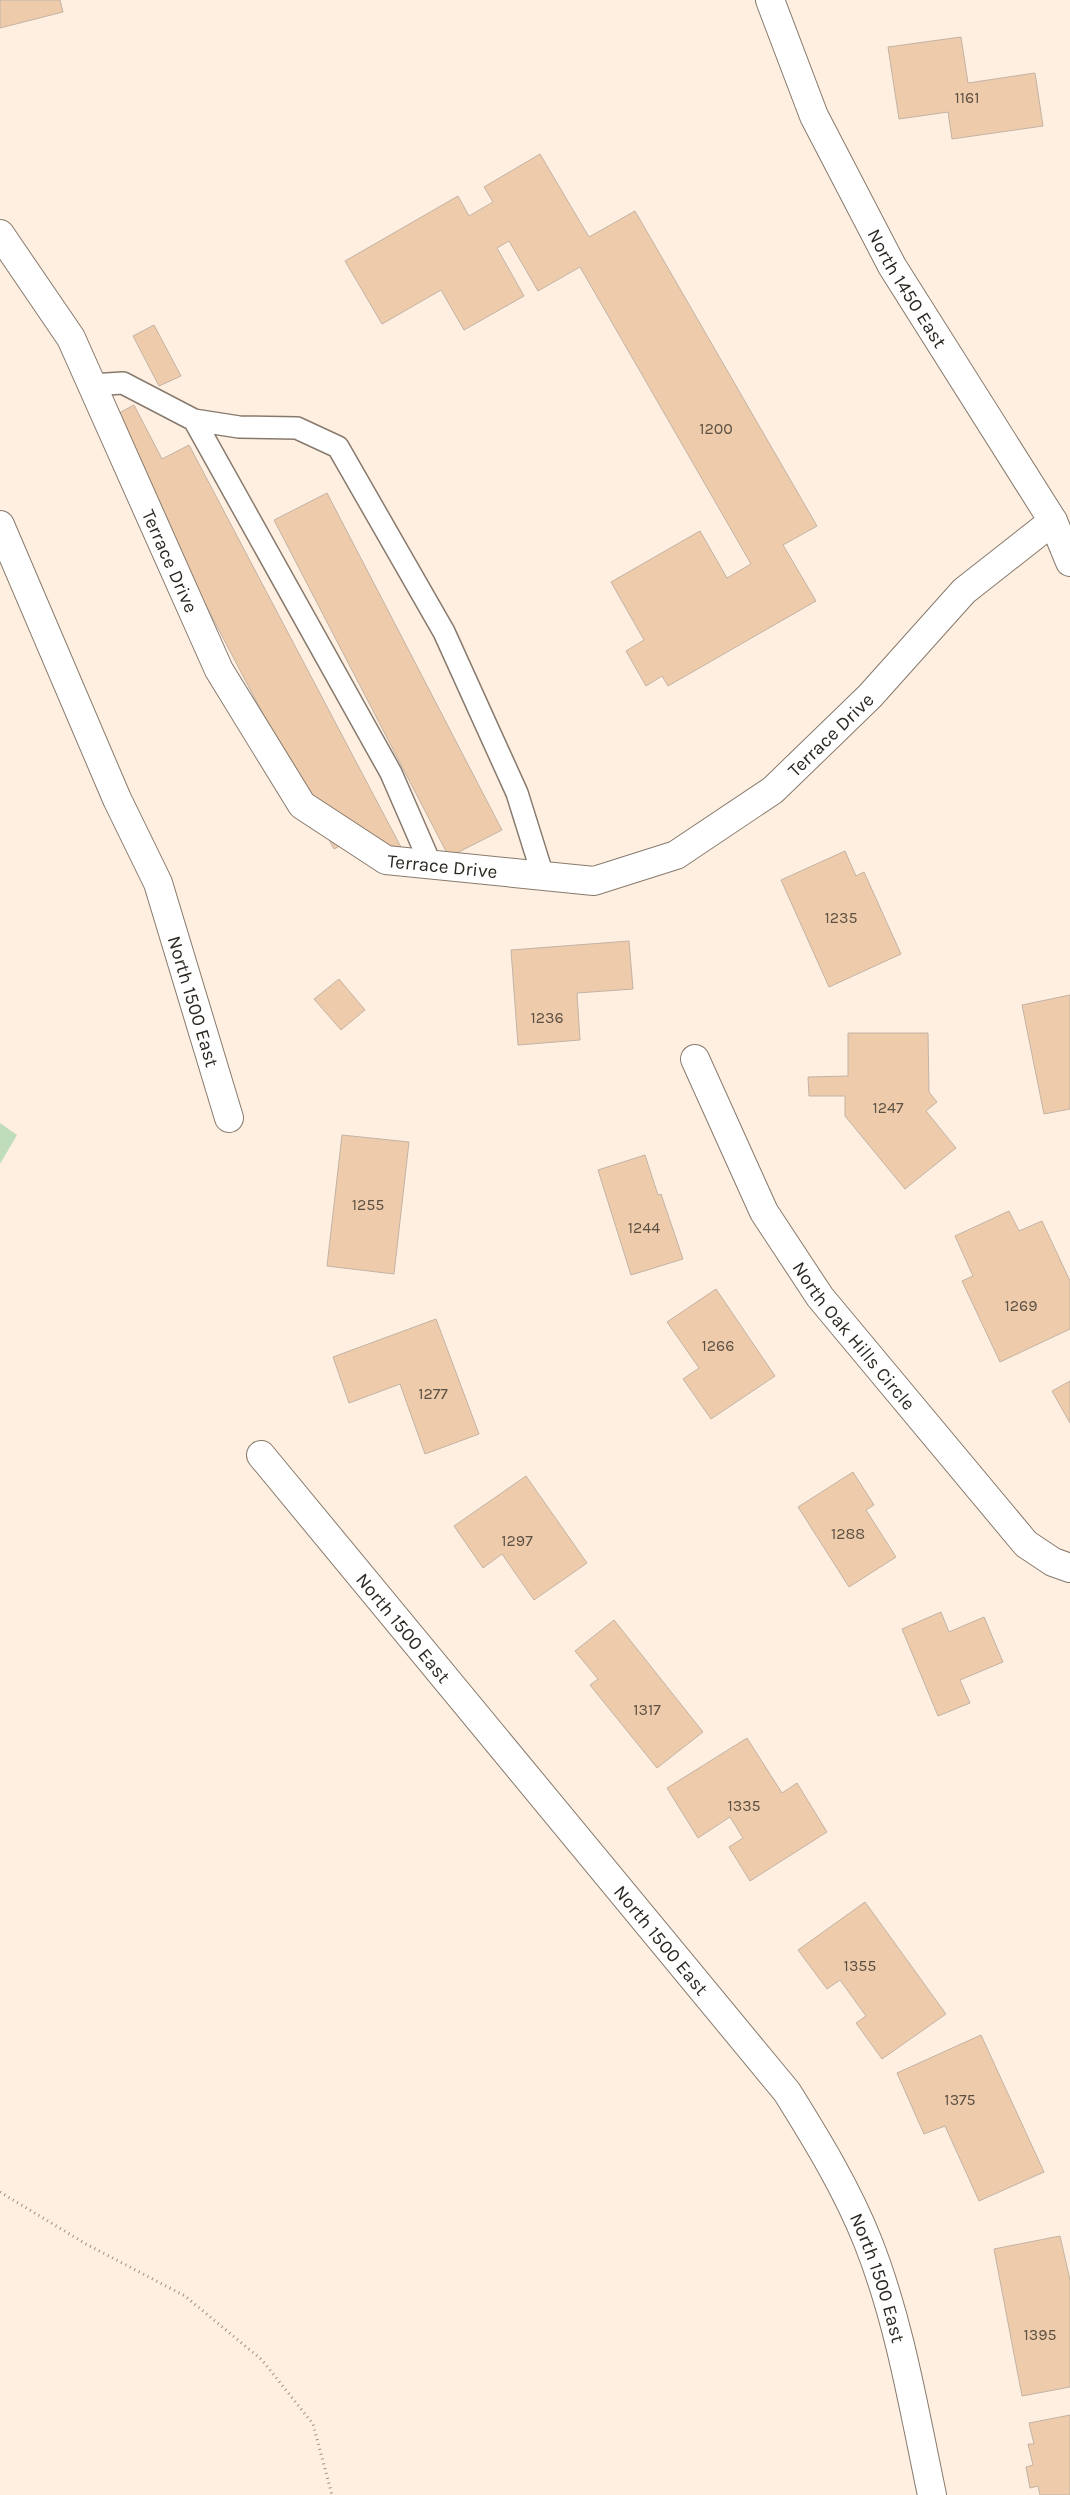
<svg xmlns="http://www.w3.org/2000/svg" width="1070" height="2495" viewBox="0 0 1070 2495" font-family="Karla,sans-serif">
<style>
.green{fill:#c0ddbb}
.building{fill:#eeccab;stroke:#c2b3a6}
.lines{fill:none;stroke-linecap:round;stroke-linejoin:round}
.service-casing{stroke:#877a6d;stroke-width:24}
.minor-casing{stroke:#877a6d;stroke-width:30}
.tertiary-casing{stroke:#877a6d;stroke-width:30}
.path{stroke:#9b9187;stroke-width:3;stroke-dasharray:1 4;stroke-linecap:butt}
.service{stroke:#fff;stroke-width:21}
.minor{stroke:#fff;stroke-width:28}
.tertiary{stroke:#fff;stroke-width:28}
.labels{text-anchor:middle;stroke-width:5;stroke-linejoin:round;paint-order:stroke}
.number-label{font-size:16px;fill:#5d5144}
.street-label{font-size:19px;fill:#2d2822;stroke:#fff}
</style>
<rect width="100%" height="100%" fill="#feefe1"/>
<path class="green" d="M0,1123L17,1135L0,1164Z"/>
<path class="building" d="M0,0H60L63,12L0,28Z
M961,37L968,83L1035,73L1043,126L952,139L948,112L899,119L888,47Z
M540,154L589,237L635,211L817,526L783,545L816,601L668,686L662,676L646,686L626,651L644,640L611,582L700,531L727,578L751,564L580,267L538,291L509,241L497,248L524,296L464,330L441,290L382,324L345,261L458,196L469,216L493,202L484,187Z
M154,325L181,376L159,386L133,336Z
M134,405L162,459L189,445L402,849L375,862L361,835L334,849L108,419Z
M327,493L502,830L449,857L274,520Z
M845,851L856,876L864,872L901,954L829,987L781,880Z
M629,941L633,989L577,993L580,1040L518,1045L511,950Z
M339,979L365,1010L341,1030L314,999Z
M1070,995V1109L1044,1114L1022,1005Z
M848,1033H928L929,1092L937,1102L926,1111L956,1148L905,1189L845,1116V1096H809L808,1077L848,1076Z
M342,1135L409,1142L394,1274L327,1266Z
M645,1155L658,1195L661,1194L683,1259L631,1275L598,1170Z
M1009,1211L1019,1231L1042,1221L1070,1281V1329L1000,1362L962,1281L973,1276L955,1236Z
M716,1289L775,1376L711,1419L683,1379L699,1368L667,1322Z
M436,1319L479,1434L425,1454L400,1384L349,1403L333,1357Z
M1070,1381V1423L1052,1391Z
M853,1472L874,1505L866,1510L896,1557L849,1587L798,1507Z
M526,1476L587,1563L534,1600L502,1554L483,1568L454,1526Z
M941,1612L949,1632L984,1617L1003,1662L960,1680L970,1703L938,1716L902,1629Z
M614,1620L703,1732L657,1768L590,1685L598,1679L575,1651Z
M747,1738L782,1793L797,1783L827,1832L750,1881L729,1847L743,1838L730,1817L698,1838L667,1788Z
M865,1902L946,2014L882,2059L856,2023L866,2016L840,1980L827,1989L798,1950Z
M981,2035L1044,2172L979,2201L945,2126L924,2134L897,2073Z
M1060,2236L1070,2280V2387L1022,2396L994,2249Z
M1070,2415V2495H1040L1038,2486L1030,2488L1026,2467L1033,2465L1028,2444H1034L1029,2423Z"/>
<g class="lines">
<defs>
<path id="service" d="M91,385L123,383L194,420L239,427L297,428L338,447L444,632L517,793L543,876
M194,420L391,773L431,865"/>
<g id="minor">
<path id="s1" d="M0,234L71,338L219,670L302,805L386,860L594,881L676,855L773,790L870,696L964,591L1053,521"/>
<path id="s2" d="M0,525L117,799L158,883L229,1118"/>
<path id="s3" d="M695,1059L764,1212L820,1297L1026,1544L1053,1562L1070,1568"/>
<path id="s4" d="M261,1455L787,2092C817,2140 847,2189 868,2242C900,2323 914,2410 932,2495"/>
</g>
<g id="tertiary">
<path id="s5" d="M770,0L814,116L892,266L1053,521L1070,562"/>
</g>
</defs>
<use href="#service" class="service-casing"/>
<use href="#minor" class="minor-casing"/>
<use href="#tertiary" class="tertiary-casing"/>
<path class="path" d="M0,2192L86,2244L185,2296L262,2360L313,2424L332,2495"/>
<use href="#service" class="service"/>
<use href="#minor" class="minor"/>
<use href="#tertiary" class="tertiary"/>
</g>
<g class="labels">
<g class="number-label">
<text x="967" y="103">1161</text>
<text x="716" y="434">1200</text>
<text x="841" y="923">1235</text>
<text x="547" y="1023">1236</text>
<text x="888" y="1113">1247</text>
<text x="368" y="1210">1255</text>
<text x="644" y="1233">1244</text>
<text x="1021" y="1311">1269</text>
<text x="718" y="1351">1266</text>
<text x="433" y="1399">1277</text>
<text x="848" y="1539">1288</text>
<text x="517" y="1546">1297</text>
<text x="647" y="1715">1317</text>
<text x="744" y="1811">1335</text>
<text x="860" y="1971">1355</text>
<text x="960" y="2105">1375</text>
<text x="1040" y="2340">1395</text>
</g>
<g class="street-label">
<text dy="7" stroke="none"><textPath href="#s5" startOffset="320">North 1450 East</textPath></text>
<text dy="7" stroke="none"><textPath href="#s1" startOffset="370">Terrace Drive</textPath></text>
<text dy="7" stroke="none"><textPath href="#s1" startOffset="1240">Terrace Drive</textPath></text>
<text dy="7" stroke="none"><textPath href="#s1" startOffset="805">Terrace Drive</textPath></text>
<text dy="7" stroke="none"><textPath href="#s2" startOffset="515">North 1500 East</textPath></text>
<text dy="7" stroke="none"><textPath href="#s3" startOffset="321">North Oak Hills Circle</textPath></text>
<text dy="7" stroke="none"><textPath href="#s4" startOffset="224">North 1500 East</textPath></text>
<text dy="7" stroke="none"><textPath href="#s4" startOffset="629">North 1500 East</textPath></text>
<text dy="7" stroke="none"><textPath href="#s4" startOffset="1034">North 1500 East</textPath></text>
</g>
</g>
</svg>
